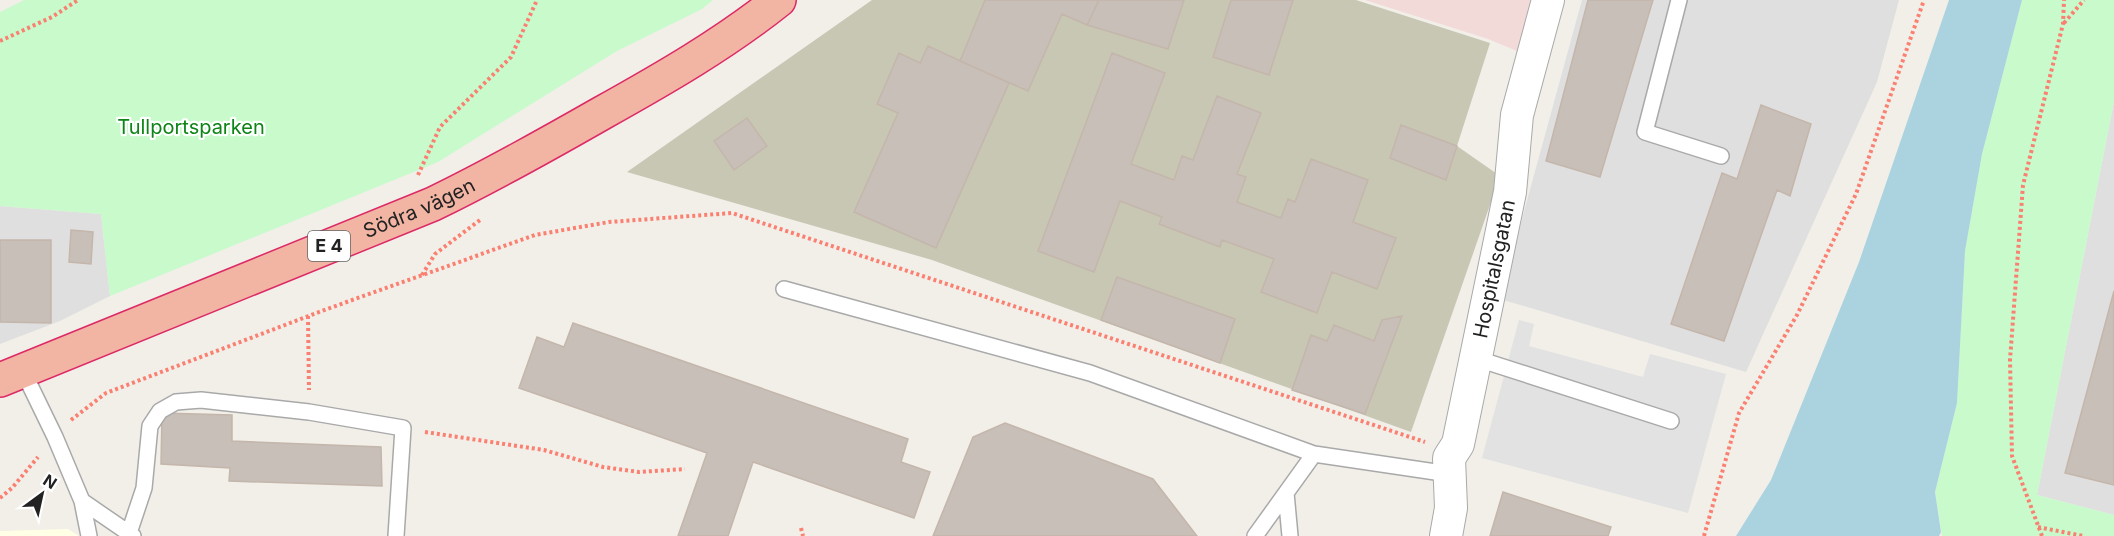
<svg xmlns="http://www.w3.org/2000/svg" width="2114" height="536" viewBox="0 0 2114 536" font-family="Inter,sans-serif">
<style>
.residential{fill:#e0dfdf}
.commercial{fill:#f2dad9}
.education{fill:#ffffe5}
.construction{fill:#c7c7b4}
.park{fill:#c8facc}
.parking{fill:#e2e2e2}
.water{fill:#aad3df}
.building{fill:#c7bfb8;stroke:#c4b6ab;stroke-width:1.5}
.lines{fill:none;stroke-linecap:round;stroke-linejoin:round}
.service-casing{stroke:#a9a9a9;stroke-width:18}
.minor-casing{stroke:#a9a9a9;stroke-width:34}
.trunk-casing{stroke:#dc2a67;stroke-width:36}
.path{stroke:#fa8072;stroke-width:4;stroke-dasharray:3 3;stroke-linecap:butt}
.service{stroke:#fff;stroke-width:15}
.minor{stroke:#fff;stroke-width:32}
.trunk{stroke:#f2b4a3;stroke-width:33}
.labels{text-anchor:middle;stroke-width:4.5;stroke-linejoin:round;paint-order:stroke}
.shield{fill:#fff;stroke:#646464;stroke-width:1.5}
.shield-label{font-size:18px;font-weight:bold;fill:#222}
.park-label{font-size:20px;fill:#0c8416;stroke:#fff}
.street-label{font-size:20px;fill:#222;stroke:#fff}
</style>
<rect width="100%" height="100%" fill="#f2efe9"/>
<path class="residential" d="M1582,0H1899L1877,82L1746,372L1500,299Z
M2114,101V515L2037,495Z
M0,206L101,214L110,296L60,321L0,344Z"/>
<path class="commercial" d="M1365,0H1531L1517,51L1488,39Z"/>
<path class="education" d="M68,529L79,536H0V531Z"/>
<path class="construction" d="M872,0H1356L1490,43L1457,146L1500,176L1411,432L932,260L627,172Z"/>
<path class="park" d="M24,0H713L702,9L617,51L438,162L110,296L101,214L0,206V12Z
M2022,0H2114V101L2037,495L2114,515V536H1942L1935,492L1957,403L1965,251L1982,154Z"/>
<path class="parking" d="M1519,320L1534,324L1529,346L1643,377L1650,354L1726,374L1688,513L1482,458Z"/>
<path class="water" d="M1949,0H2022L1982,154L1965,251L1957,403L1935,492L1941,532L1939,536H1736L1771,480L1859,262Z"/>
<path class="building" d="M985,0H1099L1087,25L1062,14L1028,91L960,61Z
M1099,0H1184L1168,49L1087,25Z
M1231,0H1293L1269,75L1213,57Z
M1588,0H1653L1600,177L1546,161Z
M928,46L1009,83L936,248L854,212L898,113L877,104L899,53L920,63Z
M1112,53L1165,73L1131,164L1174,180L1182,156L1193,160L1217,96L1261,113L1237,174L1246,177L1237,202L1281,218L1288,199L1295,202L1311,159L1368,180L1353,222L1396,238L1377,289L1332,272L1317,313L1261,292L1274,259L1222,240L1220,247L1159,224L1162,217L1120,201L1094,272L1038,251Z
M1761,105L1811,124L1790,196L1777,190L1724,341L1671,324L1722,173L1737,179Z
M747,118L767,146L734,170L714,141Z
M1401,125L1457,146L1446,180L1390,158Z
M71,230L93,232L91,264L69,262Z
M0,240H51V323L0,322Z
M1117,277L1235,319L1220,363L1101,320Z
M2114,291V485L2065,473Z
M1402,316L1365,414L1292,390L1311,335L1327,341L1334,325L1374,341L1382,320Z
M573,323L908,439L901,462L930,472L914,518L753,462L728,536H678L707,453L519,388L537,337L564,347Z
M162,413L232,415V441L381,447L382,486L229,481L230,468L161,464Z
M1005,423L1153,479L1197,536H933L973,437Z
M1503,492L1611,527L1608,536H1490Z"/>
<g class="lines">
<defs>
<path id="service" d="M1679,0L1645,132L1721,156
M784,289L1090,373L1314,454L1449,474
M1475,358L1671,421
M23,371L55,437L82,501L89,536
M1286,493L1290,536
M82,501L133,536
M129,533L144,488L150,426L160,411L176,402L201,400L309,412L403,428L396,536
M1255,536L1314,454"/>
<g id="minor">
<path id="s1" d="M1446,536L1451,508L1449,458L1458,444L1510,192L1517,115L1548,0"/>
</g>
<g id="trunk">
<path id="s2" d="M0,380L433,204C491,176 546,145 602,113C663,79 724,44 779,0"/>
</g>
</defs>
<use href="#service" class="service-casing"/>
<use href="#minor" class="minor-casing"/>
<use href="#trunk" class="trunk-casing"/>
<path class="path" d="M2064,23L2084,0
M0,41L52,17L78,0
M418,175L440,127L511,57L537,0
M422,275L435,254L480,220
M308,316L309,390
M71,420L106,393L327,309L535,235L609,222L732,213L1425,442
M425,432L544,450L603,467L639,472L685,469
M0,498L12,488L38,457
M2038,527L2083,536
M801,528L803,536
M1704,536L1739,413L1797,315L1856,194L1924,0
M2042,536L2012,456L2010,360L2023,185L2063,24L2064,0"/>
<use href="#service" class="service"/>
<use href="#minor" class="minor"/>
<use href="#trunk" class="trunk"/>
</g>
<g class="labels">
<rect class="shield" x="308" y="231" width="42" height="30" rx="4.5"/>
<g class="shield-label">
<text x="329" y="252">E 4</text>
</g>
<g class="park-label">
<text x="191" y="134">Tullportsparken</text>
</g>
<g class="street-label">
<text dy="7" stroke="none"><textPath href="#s2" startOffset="453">Södra vägen</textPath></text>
<text dy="7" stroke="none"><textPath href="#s1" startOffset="274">Hospitalsgatan</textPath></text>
</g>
</g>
<g transform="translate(42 494) rotate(33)" stroke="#ffffff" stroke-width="4.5" paint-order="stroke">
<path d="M0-4.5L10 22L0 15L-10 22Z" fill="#222222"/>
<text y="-9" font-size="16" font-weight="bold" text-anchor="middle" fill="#222222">N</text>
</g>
</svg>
